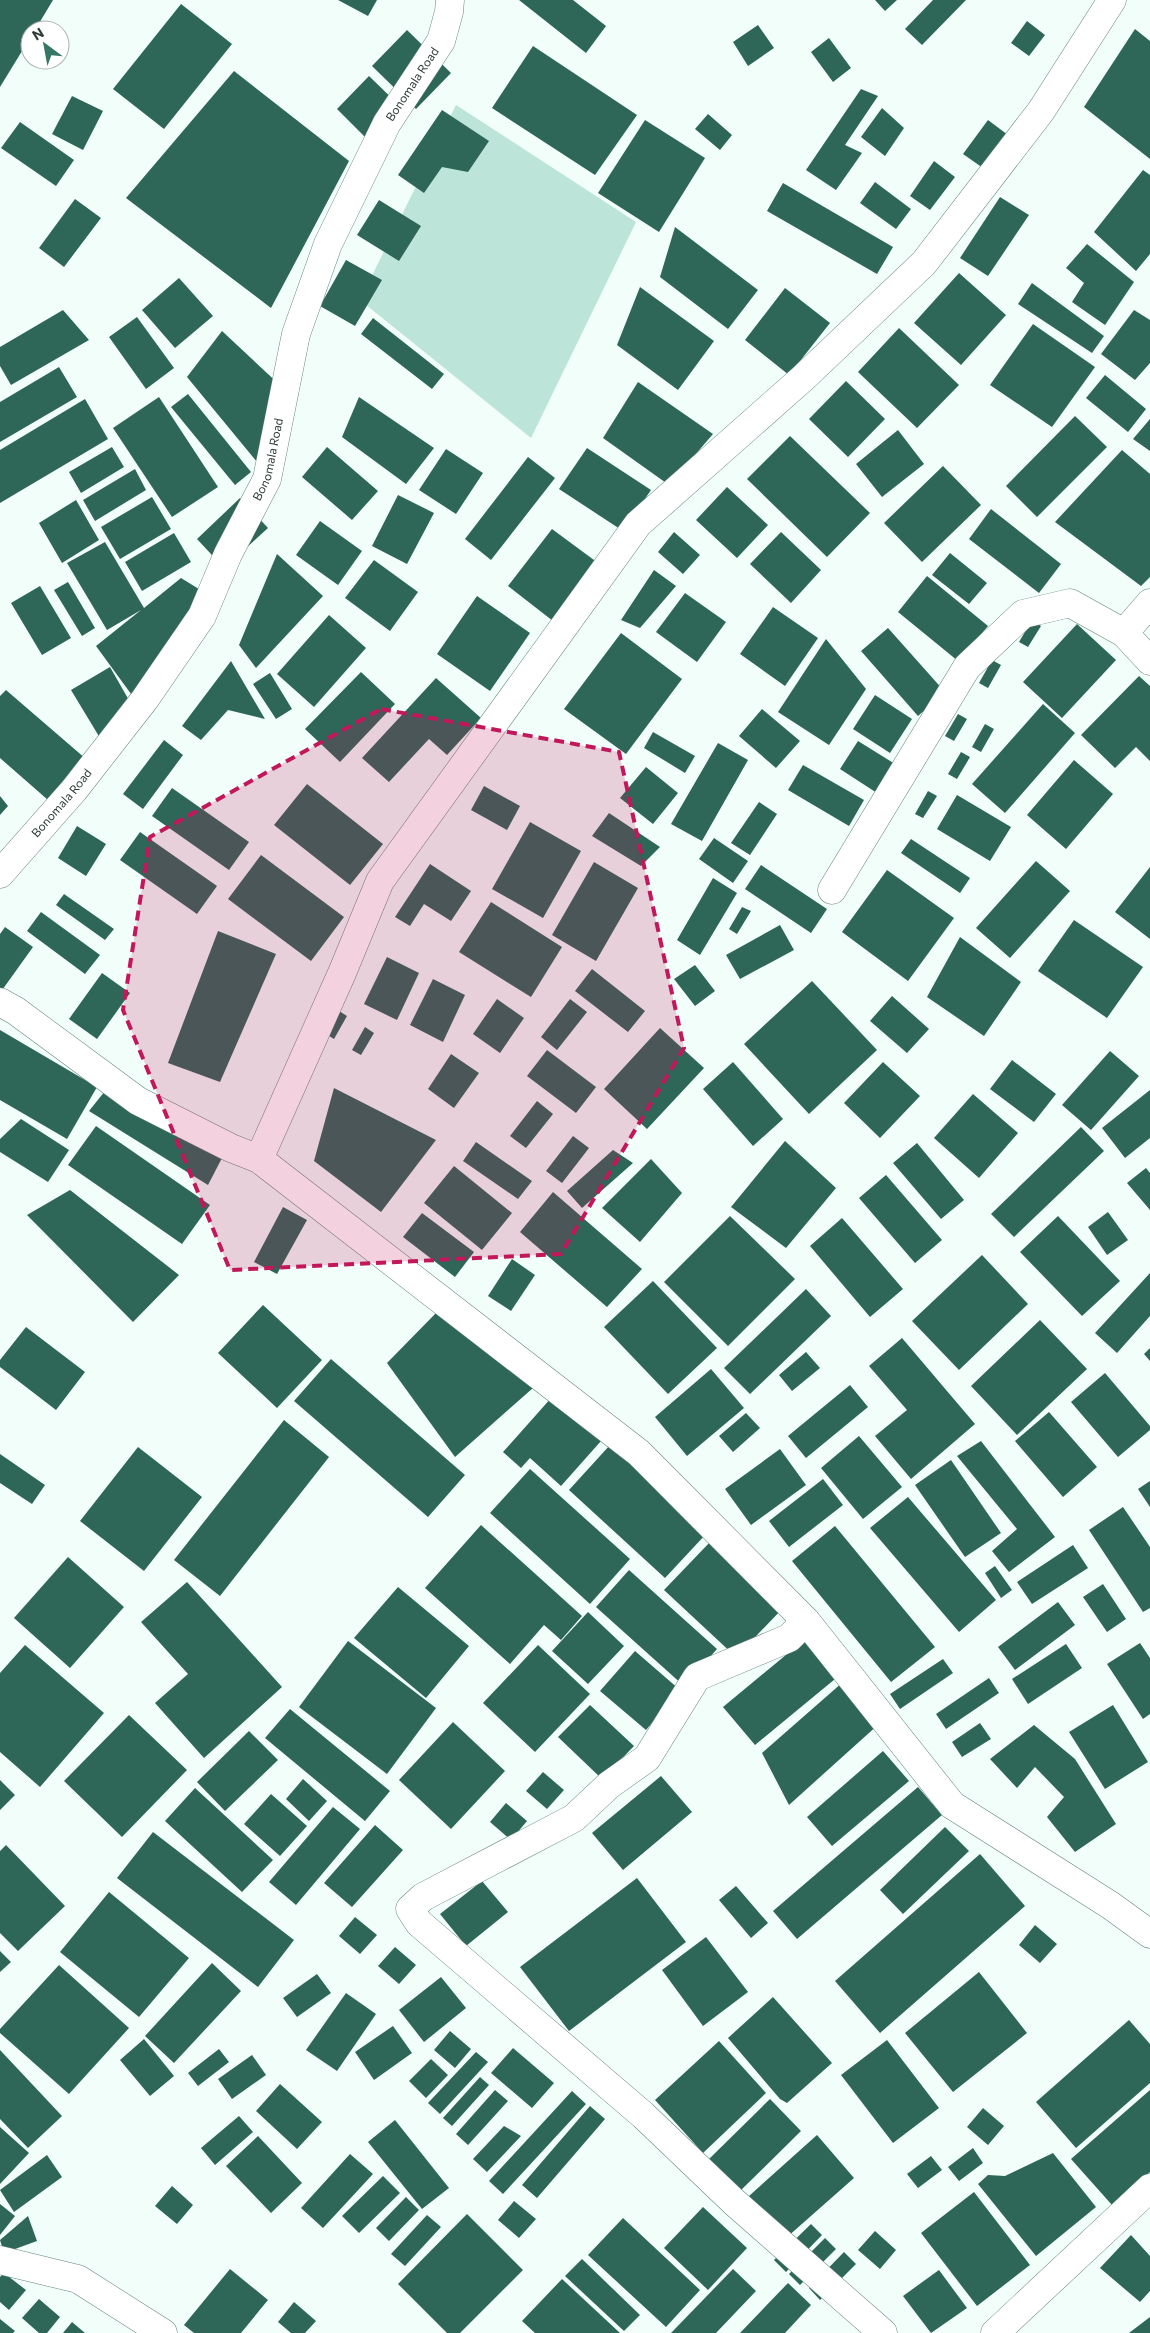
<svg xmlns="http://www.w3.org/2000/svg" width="1150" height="2333" viewBox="0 0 1150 2333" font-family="Commissioner,sans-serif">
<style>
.green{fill:#bde4d8}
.building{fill:#2e6658}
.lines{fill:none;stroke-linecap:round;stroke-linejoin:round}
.minor-casing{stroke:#67857c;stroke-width:29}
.tertiary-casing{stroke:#67857c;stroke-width:29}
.minor{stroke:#fff;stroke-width:28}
.tertiary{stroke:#fff;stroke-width:28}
.marked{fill:#c2185b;fill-opacity:0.2;stroke:#c2185b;stroke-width:4;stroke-dasharray:10 6;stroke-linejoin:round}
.labels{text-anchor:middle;stroke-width:5;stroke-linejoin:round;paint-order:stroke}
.street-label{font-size:12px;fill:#2e3b37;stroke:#fff}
</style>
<rect width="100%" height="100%" fill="#f1fefa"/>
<path class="green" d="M456,105L636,222L531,438L360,300Z"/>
<path class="building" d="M0,0H53L35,30H30V38L0,87Z
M338,0H377L368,16Z
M519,0H573L606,26L586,53Z
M875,0H897L885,11Z
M933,0H966L922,45L905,29Z
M181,4L232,44L164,129L113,89Z
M1027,21L1045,35L1029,56L1011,43Z
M758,25L774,48L748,66L733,42Z
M1135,29L1150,41V159L1084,107Z
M407,30L451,73L416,109L372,66Z
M829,38L851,68L833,82L811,52Z
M533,46L637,115L595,175L492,108Z
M234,71L349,161L271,308L126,198Z
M369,76L407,113L374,146L337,109Z
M861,89L878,96L845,145L862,153L836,190L806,170Z
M72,96L103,111L83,150L52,134Z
M882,108L904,128L885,156L861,137Z
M442,110L489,141L468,172L442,167L424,193L398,175Z
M708,114L732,135L720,150L695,129Z
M645,120L705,158L659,232L598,193Z
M988,120L1008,135L983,168L963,154Z
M20,122L74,160L56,186L1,148Z
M934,161L955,177L930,210L910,196Z
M1143,170L1150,175V254L1136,271L1094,232Z
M875,182L911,209L896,229L860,203Z
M783,183L893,247L877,274L767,211Z
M1000,197L1029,215L988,276L960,258Z
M75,199L101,218L64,267L39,248Z
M379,200L421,226L399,261L357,235Z
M675,227L758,290L728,329L660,277Z
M1087,244L1134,282L1105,325L1072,302L1084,283L1066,268Z
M346,260L382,280L355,326L320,306Z
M959,273L1006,315L961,365L914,323Z
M179,278L213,316L175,348L142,310Z
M1032,283L1104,336L1092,353L1018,304Z
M640,287L714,341L678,390L617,345Z
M785,288L830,323L789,375L745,340Z
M63,310L89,340L11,385L0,366V347Z
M1134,310L1150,320V363L1135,380L1101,354Z
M137,317L174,368L146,389L109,337Z
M373,318L444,374L432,389L361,334Z
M1033,324L1095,367L1052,427L990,385Z
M899,328L959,385L917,428L858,372Z
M222,331L283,388L257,462L187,377Z
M59,367L77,397L0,442V402Z
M1105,375L1146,409L1128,432L1086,398Z
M846,381L885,419L848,457L809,419Z
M638,382L713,434L669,485L603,438Z
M188,394L251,472L235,485L171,407Z
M159,397L218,487L172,517L113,428Z
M359,397L434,448L406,484L342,437Z
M85,399L108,439L0,503V450Z
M1075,416L1107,447L1037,517L1006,486Z
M1150,419V451L1133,439Z
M898,430L924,464L882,497L856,464Z
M790,436L870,513L827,557L747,479Z
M112,447L124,467L81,493L69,472Z
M327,447L378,491L352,520L302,477Z
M587,448L651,490L623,531L559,489Z
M446,449L483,473L456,514L419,490Z
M1122,450L1150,474V577L1141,586L1055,522Z
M528,457L555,478L491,560L465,539Z
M943,466L981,505L922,562L884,523Z
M135,469L146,490L95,521L83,500Z
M727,487L768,525L737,558L696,520Z
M398,495L434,513L407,564L372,546Z
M152,497L171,529L120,559L101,527Z
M240,498L268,528L224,568L197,539Z
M76,500L99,540L62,563L39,523Z
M991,509L1061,564L1039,593L969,539Z
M320,521L362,551L338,585L296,555Z
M552,529L598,563L553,621L508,586Z
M674,532L700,555L683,574L658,552Z
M781,532L821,570L791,603L750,564Z
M174,533L191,562L142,591L125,562Z
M105,542L144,608L181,578L207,594L134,698L96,646L141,610L107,630L67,563Z
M950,553L987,583L969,604L932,575Z
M277,554L323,596L256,668L239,645Z
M374,560L418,592L390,631L345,598Z
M654,570L676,586L640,628L621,620Z
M927,576L988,626L958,661L898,612Z
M68,582L95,628L82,636L54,590Z
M40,586L71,638L42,655L11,603Z
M685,593L726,622L697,662L656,632Z
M477,596L530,633L490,691L437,654Z
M773,607L818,638L785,686L740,654Z
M329,615L366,648L314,707L277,674Z
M1032,620L1041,626L1028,647L1019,642Z
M1077,624L1116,660L1062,718L1023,682Z
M888,628L945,692L918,716L861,651Z
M621,633L682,679L626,754L564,709Z
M826,639L866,689L829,745L778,712Z
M992,660L1001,665L988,688L979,683Z
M231,661L265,719L228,710L201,740L182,726Z
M110,667L138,716L100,738L71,690Z
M361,672L395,704L340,762L305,729Z
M270,673L292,709L276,719L253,684Z
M1139,676L1150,686V761L1136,747L1115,768L1081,735Z
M436,678L481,718L447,755L429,739L389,782L362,758Z
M6,690L93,765L56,807L0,758V696Z
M875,695L912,719L890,753L853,729Z
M1043,704L1075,733L1005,813L972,784Z
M762,709L800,741L776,768L739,736Z
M958,714L967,719L954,741L945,736Z
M985,724L994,729L981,752L972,747Z
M653,732L695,756L685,773L644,748Z
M164,740L183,755L143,809L123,794Z
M858,741L895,764L877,793L840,769Z
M718,743L748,760L702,841L671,824Z
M961,752L970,757L957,779L948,774Z
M1074,760L1113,794L1066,849L1027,815Z
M803,765L864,800L849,826L788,790Z
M646,767L678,793L653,824L620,798Z
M307,784L383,844L350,885L274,825Z
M484,786L520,806L507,830L471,810Z
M172,788L249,842L229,870L152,816Z
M928,791L937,796L923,818L915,814Z
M957,795L1011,827L990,861L937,829Z
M0,796L8,806L0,815Z
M759,802L777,814L750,855L731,843Z
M609,813L660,847L641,866L592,836Z
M530,822L581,851L543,918L492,889Z
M77,826L106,844L86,876L58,858Z
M140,832L217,886L197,914L120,860Z
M714,838L748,861L733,883L699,859Z
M911,839L970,878L960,893L901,853Z
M261,855L344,917L311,961L228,899Z
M1036,861L1070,891L1010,958L976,928Z
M594,862L638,888L596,961L552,935Z
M430,864L471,891L451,921L424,904L410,926L395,917Z
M761,865L827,909L811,933L745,889Z
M1150,867V939L1115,912Z
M887,870L954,918L908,981L842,932Z
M713,878L737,893L700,955L677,940Z
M64,894L114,929L105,940L56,905Z
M491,902L562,947L531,997L459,952Z
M742,907L751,911L737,934L729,929Z
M41,912L100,955L85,974L27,931Z
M1074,920L1143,967L1107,1018L1038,971Z
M780,925L794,950L740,979L726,955Z
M5,927L33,947L0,993V934Z
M218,931L276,954L220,1082L168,1063Z
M960,937L1021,982L984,1036L927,997Z
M387,957L419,973L397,1020L364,1004Z
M695,965L715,991L695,1006L674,979Z
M592,969L645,1011L628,1032L575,991Z
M102,973L130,993L97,1039L69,1019Z
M433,979L465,995L443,1042L410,1025Z
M812,981L877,1050L809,1114L744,1044Z
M892,996L929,1029L907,1053L870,1021Z
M497,999L524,1018L500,1053L473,1034Z
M570,999L587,1012L557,1050L541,1037Z
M339,1011L347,1016L334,1039L326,1034Z
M365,1027L374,1033L361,1055L352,1050Z
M660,1028L704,1068L647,1129L604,1089Z
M0,1030L97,1087L67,1139L0,1100Z
M547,1050L596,1087L576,1113L527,1076Z
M1110,1051L1139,1076L1091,1130L1062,1105Z
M451,1054L479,1073L454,1108L428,1089Z
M1012,1060L1056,1094L1034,1122L990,1089Z
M733,1062L783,1119L753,1146L703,1089Z
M883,1062L920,1096L880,1138L844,1103Z
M334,1088L436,1140L381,1212L314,1161Z
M1150,1090V1138L1125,1158L1102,1128Z
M105,1091L222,1158L208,1185L89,1111Z
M973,1094L1018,1133L979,1178L934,1138Z
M537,1101L553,1114L526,1148L510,1136Z
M21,1119L69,1150L48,1182L0,1152V1139Z
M96,1126L210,1205L182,1244L68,1165Z
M1081,1127L1104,1151L1014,1237L991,1214Z
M573,1136L589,1148L562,1183L546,1171Z
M785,1141L836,1188L786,1248L731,1207Z
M476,1142L532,1181L518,1199L463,1161Z
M917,1143L964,1200L941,1219L893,1163Z
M613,1150L633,1163L582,1208L567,1191Z
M651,1159L682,1193L640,1242L602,1208Z
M454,1166L512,1213L482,1250L424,1203Z
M1146,1168L1150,1173V1210L1127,1183Z
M886,1175L942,1240L915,1263L859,1198Z
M70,1190L179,1275L133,1322L27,1215Z
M553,1192L642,1269L607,1307L520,1232Z
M283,1207L307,1220L277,1274L254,1262Z
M1108,1212L1128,1240L1107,1255L1088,1227Z
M422,1213L474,1252L455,1277L403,1237Z
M730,1216L795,1279L728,1346L664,1282Z
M1058,1216L1120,1281L1082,1316L1020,1252Z
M842,1218L903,1289L870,1317L810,1246Z
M982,1255L1028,1304L959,1370L912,1321Z
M512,1259L535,1275L511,1311L488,1296Z
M1150,1273V1316L1117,1353L1095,1333Z
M653,1281L717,1348L668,1394L604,1327Z
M806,1289L831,1316L750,1394L724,1368Z
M263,1305L322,1360L277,1408L218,1353Z
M436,1313L533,1388L455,1457L387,1363Z
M1040,1320L1087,1369L1017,1435L971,1386Z
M26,1327L85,1372L56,1410L0,1367V1360Z
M902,1338L975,1424L911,1479L875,1436L907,1410L869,1366Z
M1150,1348V1361L1144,1354Z
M806,1352L820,1368L792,1391L779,1375Z
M331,1359L465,1475L428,1517L294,1401Z
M711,1369L744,1408L687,1456L655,1417Z
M1105,1373L1150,1426V1430L1118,1457L1071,1402Z
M850,1385L868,1407L806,1458L788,1436Z
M552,1397L601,1441L561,1486L530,1458L521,1468L503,1452Z
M1049,1412L1097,1467L1063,1497L1015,1441Z
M746,1413L760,1428L733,1452L719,1436Z
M284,1420L329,1457L220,1596L174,1560Z
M859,1436L902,1487L863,1519L821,1468Z
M981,1441L1055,1537L1009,1572L992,1551L1017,1529L957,1456Z
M610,1445L706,1534L665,1578L569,1490Z
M138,1447L202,1497L144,1571L80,1521Z
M780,1449L806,1485L751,1525L725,1489Z
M0,1454L45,1485L32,1504L0,1483Z
M951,1460L1001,1533L965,1557L915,1485Z
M530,1469L630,1559L590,1604L490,1513Z
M823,1479L843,1505L789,1547L769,1521Z
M1150,1481V1507L1138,1489Z
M908,1497L996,1600L959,1632L870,1528Z
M1123,1507L1150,1547V1608L1143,1612L1089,1530Z
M481,1525L582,1616L561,1640L544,1625L510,1664L425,1588Z
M835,1526L935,1647L891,1682L792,1561Z
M711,1541L783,1608L736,1657L664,1590Z
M1073,1545L1088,1568L1032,1604L1017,1582Z
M68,1557L124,1607L70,1668L14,1618Z
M995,1566L1012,1590L1001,1598L985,1573Z
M629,1570L717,1649L684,1686L596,1607Z
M187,1582L282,1687L204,1758L155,1703L188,1674L141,1622Z
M1103,1584L1126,1619L1107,1632L1083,1597Z
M398,1587L469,1646L426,1698L354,1638Z
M1058,1602L1075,1625L1015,1670L998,1647Z
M588,1612L624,1646L588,1684L552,1651Z
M804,1640L835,1679L755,1745L723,1707Z
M348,1641L436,1708L387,1774L299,1707Z
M1140,1643L1150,1658V1714L1143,1719L1107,1664Z
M1066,1644L1082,1668L1028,1704L1012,1679Z
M25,1645L104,1713L40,1787L0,1752V1673Z
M538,1645L590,1694L535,1752L483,1703Z
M635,1651L680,1690L646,1730L600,1691Z
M943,1659L953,1673L900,1709L890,1694Z
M989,1678L999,1693L946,1729L936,1714Z
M843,1682L880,1723L789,1805L762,1753Z
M590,1705L634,1746L602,1779L558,1737Z
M1113,1705L1148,1762L1105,1789L1069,1732Z
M290,1709L390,1791L365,1821L265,1738Z
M129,1715L187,1770L122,1837L64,1781Z
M453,1722L505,1771L451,1829L399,1780Z
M980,1723L991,1739L962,1757L952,1742Z
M1034,1725L1075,1759L1116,1824L1075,1852L1047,1817L1064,1797L1035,1767L1017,1788L990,1759Z
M249,1731L278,1760L225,1811L197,1782Z
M883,1751L909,1781L832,1846L807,1817Z
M543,1772L564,1790L547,1809L526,1791Z
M661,1776L692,1812L623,1870L592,1833Z
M303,1779L327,1801L309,1821L286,1799Z
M0,1780L15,1795L0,1810Z
M918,1787L942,1815L797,1939L773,1911Z
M195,1788L273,1860L242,1892L165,1821Z
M271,1794L307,1826L280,1856L244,1824Z
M506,1803L527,1821L511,1840L490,1822Z
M333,1807L360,1829L296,1905L269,1882Z
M375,1825L403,1850L352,1907L324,1883Z
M945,1827L969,1851L903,1914L880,1890Z
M153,1832L294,1940L258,1987L117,1878Z
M6,1845L65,1906L18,1951L0,1933V1851Z
M980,1854L1025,1906L880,2033L835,1981Z
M637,1878L686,1942L569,2031L520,1967Z
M482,1881L508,1912L466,1946L440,1914Z
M736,1886L768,1923L751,1938L719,1900Z
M109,1892L189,1958L139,2017L60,1952Z
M355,1917L377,1935L360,1954L339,1936Z
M1035,1925L1057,1944L1040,1963L1019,1945Z
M706,1937L748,1992L703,2026L662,1970Z
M395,1947L416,1965L399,1984L378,1966Z
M0,1951L11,1962L0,1972Z
M212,1963L241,1991L174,2063L145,2036Z
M59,1965L129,2028L69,2094L0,2033V2029Z
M979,1972L1027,2033L953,2092L905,2033Z
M317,1974L331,1993L297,2017L283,1998Z
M441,1977L466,2008L424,2042L399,2010Z
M346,1993L376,2014L337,2071L306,2050Z
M773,1997L832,2063L787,2103L780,2099L728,2038Z
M1129,2020L1150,2044V2083L1076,2148L1036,2102Z
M393,2026L412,2053L374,2080L355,2052Z
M450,2031L471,2049L455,2068L434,2050Z
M144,2039L174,2076L150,2096L120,2060Z
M887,2040L939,2108L893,2143L841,2075Z
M719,2041L766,2093L703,2153L655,2100Z
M513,2048L554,2083L532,2108L491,2073Z
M219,2049L229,2062L198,2086L188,2073Z
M0,2050L62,2116L28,2148L0,2119Z
M476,2052L488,2062L440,2114L428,2103Z
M252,2055L266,2075L232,2099L218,2079Z
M431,2059L448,2075L426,2098L409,2081Z
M480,2077L489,2085L452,2126L443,2118Z
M280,2084L322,2122L297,2149L256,2111Z
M495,2090L508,2101L468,2145L456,2134Z
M1150,2090V2172L1112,2205L1071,2159Z
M572,2091L586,2104L503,2194L489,2181Z
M770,2099L801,2131L738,2193L707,2161Z
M590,2106L605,2119L537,2198L522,2185Z
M983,2108L1004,2126L988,2145L967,2127Z
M239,2116L253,2132L215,2165L201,2148Z
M395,2120L449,2188L422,2209L368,2142Z
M504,2126L521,2136L487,2172L473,2159Z
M0,2127L29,2153L0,2184Z
M817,2135L854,2178L786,2238L749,2196Z
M258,2136L302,2183L271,2213L226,2166Z
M973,2148L983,2163L959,2181L948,2167Z
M1053,2153L1096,2207L1036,2256L978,2184L988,2175L1005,2176Z
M350,2154L373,2174L323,2228L301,2208Z
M47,2155L62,2177L14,2212L0,2190Z
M931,2156L942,2170L918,2188L907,2174Z
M383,2176L400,2193L359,2233L342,2216Z
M172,2186L193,2205L177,2224L155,2206Z
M974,2192L1030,2265L977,2306L921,2233Z
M406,2197L419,2210L389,2241L376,2228Z
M514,2201L536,2219L519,2238L498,2220Z
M0,2204L15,2216L0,2235Z
M703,2207L747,2248L708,2290L664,2248Z
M467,2214L523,2270L460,2333H447L398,2284Z
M427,2215L441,2227L405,2266L391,2254Z
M28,2216L37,2241L4,2253L0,2240Z
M623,2218L700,2290L666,2327L588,2255Z
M811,2224L822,2235L786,2272L774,2260Z
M875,2231L896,2250L880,2269L858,2250Z
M1131,2235L1150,2256V2291L1140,2302L1100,2268Z
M825,2238L836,2249L800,2285L789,2274Z
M844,2252L856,2264L820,2300L809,2288Z
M582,2259L640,2315L624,2331L565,2276Z
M230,2269L268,2300L241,2333H194L184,2325Z
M733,2269L756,2291L716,2333H671Z
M939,2270L967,2308L931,2333L903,2296Z
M4,2273L26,2290L9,2310L0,2302V2277Z
M562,2279L620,2333H535L522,2321Z
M788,2283L811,2305L785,2333H740Z
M39,2299L60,2317L47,2333H39L22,2318Z
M294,2302L316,2321L305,2333H291L278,2322Z
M1150,2317V2333H1129Z
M0,2319L15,2331L13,2333H0Z
M72,2322L85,2333H63Z"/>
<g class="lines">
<defs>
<path id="minor" d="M1124,633L1150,603
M832,890L967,667L1023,614L1070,603L1124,633L1150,661
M0,1002L16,1011L138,1101L231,1148L259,1159L639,1453L806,1621L952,1805L1110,1905L1150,1934
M259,1159L342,973L380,881L638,524L803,378L924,263L1041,111L1112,0
M806,1621L789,1638L697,1677L647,1758L609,1785L574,1818L423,1897L410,1909L419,1923L643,2115L734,2202L883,2333
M0,2260L78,2279L163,2333
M995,2333L1150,2188"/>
<g id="tertiary">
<path id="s1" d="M0,874L74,790L145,699L202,616L228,554L267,479L296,334L328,244L387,123L441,41L449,12L450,0"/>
</g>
</defs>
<use href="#minor" class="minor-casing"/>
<use href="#tertiary" class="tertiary-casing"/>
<use href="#minor" class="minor"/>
<use href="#tertiary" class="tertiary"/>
</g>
<path class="marked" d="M381,709L619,752L684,1048L561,1254L230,1270L123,1010L150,837Z"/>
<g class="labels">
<g class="street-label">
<text dy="4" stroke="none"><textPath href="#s1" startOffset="904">Bonomala Road</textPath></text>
<text dy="4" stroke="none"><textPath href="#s1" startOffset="499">Bonomala Road</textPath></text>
<text dy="4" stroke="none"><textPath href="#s1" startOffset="94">Bonomala Road</textPath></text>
</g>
</g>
<g transform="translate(45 45) rotate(328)"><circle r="24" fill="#ffffff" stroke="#abb1af"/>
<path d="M0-4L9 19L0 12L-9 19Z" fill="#357666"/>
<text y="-8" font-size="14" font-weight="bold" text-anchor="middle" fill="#2e3b37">N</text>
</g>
</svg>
